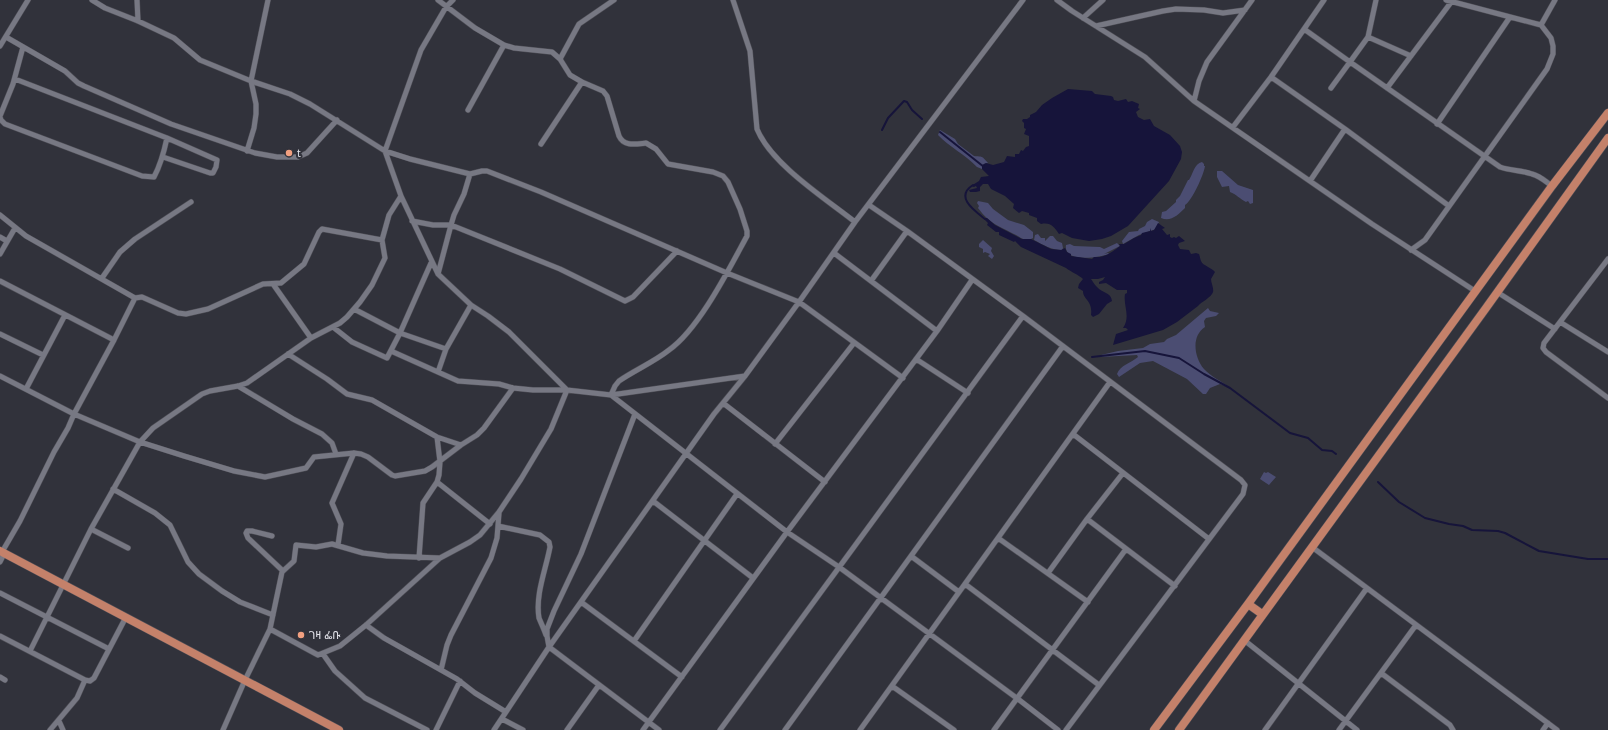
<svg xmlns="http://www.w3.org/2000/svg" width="1608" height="730" viewBox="0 0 1608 730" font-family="'PT Sans','Noto Sans Ethiopic',sans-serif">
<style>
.green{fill:#4b4d72}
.water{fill:#16143a}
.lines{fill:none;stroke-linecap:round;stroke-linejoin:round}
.stream{stroke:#16143a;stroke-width:2}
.minor-casing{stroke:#4e4e56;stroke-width:6}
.primary-casing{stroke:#4e4e56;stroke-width:9}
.minor{stroke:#777883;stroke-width:5}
.primary{stroke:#c4816a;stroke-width:8}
.poi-dot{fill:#f2a080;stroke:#31323b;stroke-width:1.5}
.labels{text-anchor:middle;stroke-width:4;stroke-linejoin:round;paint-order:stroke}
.poi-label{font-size:11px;fill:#e3e3ea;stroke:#31323b;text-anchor:start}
</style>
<rect width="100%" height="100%" fill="#31323b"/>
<path class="green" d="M940,130L955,139L958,144L974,156C983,157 981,155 988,163L984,164L982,169L977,167C966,155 948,146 938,135Z
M1202,162L1204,164V166H1205C1204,174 1192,201 1185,205V208C1178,215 1171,222 1161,218L1162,212L1166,211L1176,202V200L1180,196L1188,180H1189C1193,174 1194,164 1202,162Z
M1217,171H1222L1238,185L1253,190V203L1250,204L1248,201L1246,202C1240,199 1236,194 1230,192L1229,186L1222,187L1217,177Z
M978,201L988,203L993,209L1008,220L1024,225L1033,232V238C1026,242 1021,238 1016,235C999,226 990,224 978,208L979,206L977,203Z
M1152,219L1159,222L1156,229L1139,235L1123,244L1122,241L1129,232L1138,231L1139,229L1145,226L1147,222Z
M1038,234L1041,238H1045V241L1050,236H1053L1057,241L1062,243L1063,248L1062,250C1052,250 1043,245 1034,240L1035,235Z
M983,240L992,248L991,251L994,256L992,259L988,256L990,254L985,252L983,253V249L979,247V244Z
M1117,243L1120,246L1104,254L1108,253L1109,254C1098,258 1063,263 1066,245L1070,244L1074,246L1100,247L1104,249Z
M1208,308L1210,311L1219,313L1216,316L1206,318L1204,321L1205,327C1191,336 1194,357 1204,369C1211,377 1222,381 1230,388L1220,384L1210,388L1206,394H1203L1187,379L1153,361L1140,363L1119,377L1117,374C1120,365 1131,363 1138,357L1137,355L1100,357L1101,355L1118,351L1143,348L1150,344L1164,342L1167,339L1176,335Z
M1264,472L1266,473L1268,472L1276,477L1269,485L1260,479Z"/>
<path class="water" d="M1068,89L1092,91L1095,94L1111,96L1113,97L1114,100L1118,101L1126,99L1128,102L1132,101L1139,104L1138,108L1140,109L1136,112L1138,117L1144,120L1150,119L1154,126L1170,135L1180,146L1182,152L1181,159L1169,181L1128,226L1111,236L1102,239L1089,241L1072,238L1062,233L1059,234C1054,227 1051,222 1041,224L1037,221V218L1029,215V213L1022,211L1019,213L1013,208L1014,204L1005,196L991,189L988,184H983L980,187V191L976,192H970L969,190L977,188L976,186L974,187L971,186L979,181L981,177L989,176L982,169V165L986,163L993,165L1004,162L1007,156L1015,157V154H1019L1021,150L1023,151L1026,147L1029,146V136L1024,134L1026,129L1024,128V123L1022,121L1023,119H1027L1030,117V115L1036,112L1042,105L1052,98Z
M983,218H987L995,225L1022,239H1031L1051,249L1061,250L1065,248L1067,252L1071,254V256L1092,259L1094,257C1105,258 1112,252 1120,246L1119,244H1124L1134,238L1141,235L1142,233L1150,231V228L1151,231L1154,230L1158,223L1165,228L1162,229L1167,235L1170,234V237L1172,238L1174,237L1176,238L1179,236L1185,241L1179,243L1178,245L1180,249L1189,250L1191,254L1196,253L1199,254C1200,256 1200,259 1201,261C1203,266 1211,267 1215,272L1211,279C1211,283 1214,288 1213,292C1212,297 1201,302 1198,306L1177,322L1163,330L1113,345L1116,334L1128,330L1126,328H1123C1131,316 1123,306 1125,294L1127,293V290H1117L1106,283L1099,284V282L1103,280L1105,277L1098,279H1091C1093,282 1094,284 1097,287C1102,293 1111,292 1112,301L1107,304L1099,314L1093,317L1091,315C1093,300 1083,300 1083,291L1078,288L1079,284L1083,279C1079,275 1071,272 1066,268L1021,247L1015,241L1014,242L999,235V232H996L987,225L988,223Z"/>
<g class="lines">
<path class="stream" d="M882,130L888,118L904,101L907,102L912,110L922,119
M940,132L984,167
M973,185C954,197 975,211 985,219
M1092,357L1145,351L1179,358L1204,374L1230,388L1290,433L1308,438L1322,450L1332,451L1336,454
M1378,482L1399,502L1425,518L1449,524L1463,526L1472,530L1498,531L1505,533L1539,551L1588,559H1608"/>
<defs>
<path id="minor" d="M92,0L105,8L138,21L174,38L200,60L251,81L290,94L310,104L385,151L410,159L470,174L482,171H487L541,192L727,273L799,302L903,378
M137,0L138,21
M438,0L475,28L504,45L514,48L552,52L560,59L570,75L582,82L603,91L607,96L619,136C624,147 636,144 646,143L656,149L668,164L713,172L723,176L728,182L740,209L747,231V236C729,269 699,329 669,350C654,362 635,370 619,381L615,386L611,395L787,532L839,567L1018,699L1058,730
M453,0L446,7L421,50L385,151L401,196L438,274L471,305L488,316L509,332L567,390L611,395L745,376
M733,0L750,51L757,129C771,164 826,199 855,222
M1057,0L1072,11L1145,57L1194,101L1372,224L1475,291
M1083,18L1103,0
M1541,25L1555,0
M1096,26L1163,11L1176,9L1204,10L1223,13L1245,10
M1304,29L1350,62L1331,88
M6,37L65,71L78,83L84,86L171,124L255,153L277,157H298L307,153L337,120
M1368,37L1376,0
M0,46L28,0
M1411,56L1368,37L1350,62L1500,167C1511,171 1521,170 1532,174C1540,176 1545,181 1552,186
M560,59L579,24L614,0
M1271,77L1345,129L1449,206
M15,79L167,138L217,160L216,167L213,173H210L163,157
M1387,88L1452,1
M1194,101L1199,81L1207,62L1252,0
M468,110L504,45
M0,116L13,84L23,47
M0,117L1,120L5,124L142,176L154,177C161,164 164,152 167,138
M1437,124L1510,17
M1233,127L1271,77L1324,0
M541,144L582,82
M247,151L254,128L256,114V104L251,81L268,0
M470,174L464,194L454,215L451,225L560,269L625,301L633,297L677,251
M1310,181L1345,129
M869,205L907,231L1023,316L1241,480L1245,485L1243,494L1066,730
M0,215L26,236L135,298L114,340L74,414L68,428L54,452L20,521L2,552
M412,221L433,225H451L438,274
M0,237L7,241
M1411,250L1425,240L1547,69L1553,54V46L1551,38L1541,25L1446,0
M834,253L937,331
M0,254L15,228
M1608,259L1544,343L1543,348L1546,352L1608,398
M102,278L120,252L135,239L191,202
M0,281L114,340
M871,281L907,231
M273,284L311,338
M1497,292L1555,329
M135,298L142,297L178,313L186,314L208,309L263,284L281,283L304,264L319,232L322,229L382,240
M354,309L400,333L446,349
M1560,322L1608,352
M333,327L352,342L387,358L400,333L431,263
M0,334L43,355
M288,354L327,379L347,394L372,400L437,437L461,445
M916,359L968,393
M438,372L446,349L471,305
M0,376L74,414L140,442L184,456L234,471L265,477L306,468L314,457L354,453L361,454L368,457L392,475L395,476L425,471L432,467L461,445L477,435L484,428L513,388
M238,386L293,419L322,434L332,443L336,454
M26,389L65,315
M723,403L825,482
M635,414L581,554L554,611L547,629V636L549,647L659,730
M1073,434L1209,539
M775,444L854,343
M437,482L490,524
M113,489L155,513L170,525L188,562L199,574L222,591L240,602L273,615
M653,501L753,578
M1087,519L1175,586
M498,526L540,535L549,542L550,547C546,569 535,595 539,618C541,623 544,629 546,635
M91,529L128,548
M272,536L252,531H247L246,533L248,538L283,571
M998,538L1088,602
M338,545L341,524L332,503L354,453
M1312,547L1557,730
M911,556L959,592
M419,558L423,503L437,482L439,475L440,462L437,437
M0,562L4,554
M1048,573L1087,519L1123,473
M965,584L1099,685
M0,593L109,649
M581,602L682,677
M366,625L384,638L457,679L475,693L506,712
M270,629L282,572L294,561L296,545L316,547L332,544L363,553L387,556L440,558
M0,636L85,680L90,681L94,678L126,617
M1244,640L1357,730
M634,641L737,494
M30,651L91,529L140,442L153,428L202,394L210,391L238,386L247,383L311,338L340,323L347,317L360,302L372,285L385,258L382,240L389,215L401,196
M323,654L335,671L365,698L427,730
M441,670L447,645L451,635L491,558L497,538L499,513
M1381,673L1450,725L1453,730
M0,677L5,680
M892,686L954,730
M502,719L523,730
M59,721L63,730
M50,730L77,698L85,680
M223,730L245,680L270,629L318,655L340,646L366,625L440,558L470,542L480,535L499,512L521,479L551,429L567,390H533L513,388L499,384L458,381L391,351
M436,730L460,681
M494,730L549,647L714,414L745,376L799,302L855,222L1023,0
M567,730L599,685
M643,730L787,532L937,331L972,280
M720,730L1023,316
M785,730L1063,346
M860,730L1110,382
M994,730L1126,549
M1265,730L1367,588
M1339,730L1416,625
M1543,730L1548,723"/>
<path id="primary" d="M0,551L339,730
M1248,604L1262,614
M1154,730L1248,604L1552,186L1608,113
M1179,730L1486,308L1608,138"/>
</defs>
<use href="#minor" class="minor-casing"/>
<use href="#primary" class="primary-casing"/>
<use href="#minor" class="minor"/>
<use href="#primary" class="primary"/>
</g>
<g class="poi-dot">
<circle cx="289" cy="153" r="4"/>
<circle cx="301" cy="635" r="4"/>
</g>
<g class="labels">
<g class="poi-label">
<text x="297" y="157">t</text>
<text x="309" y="639">ገዛ ፌቡ</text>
</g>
</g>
</svg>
